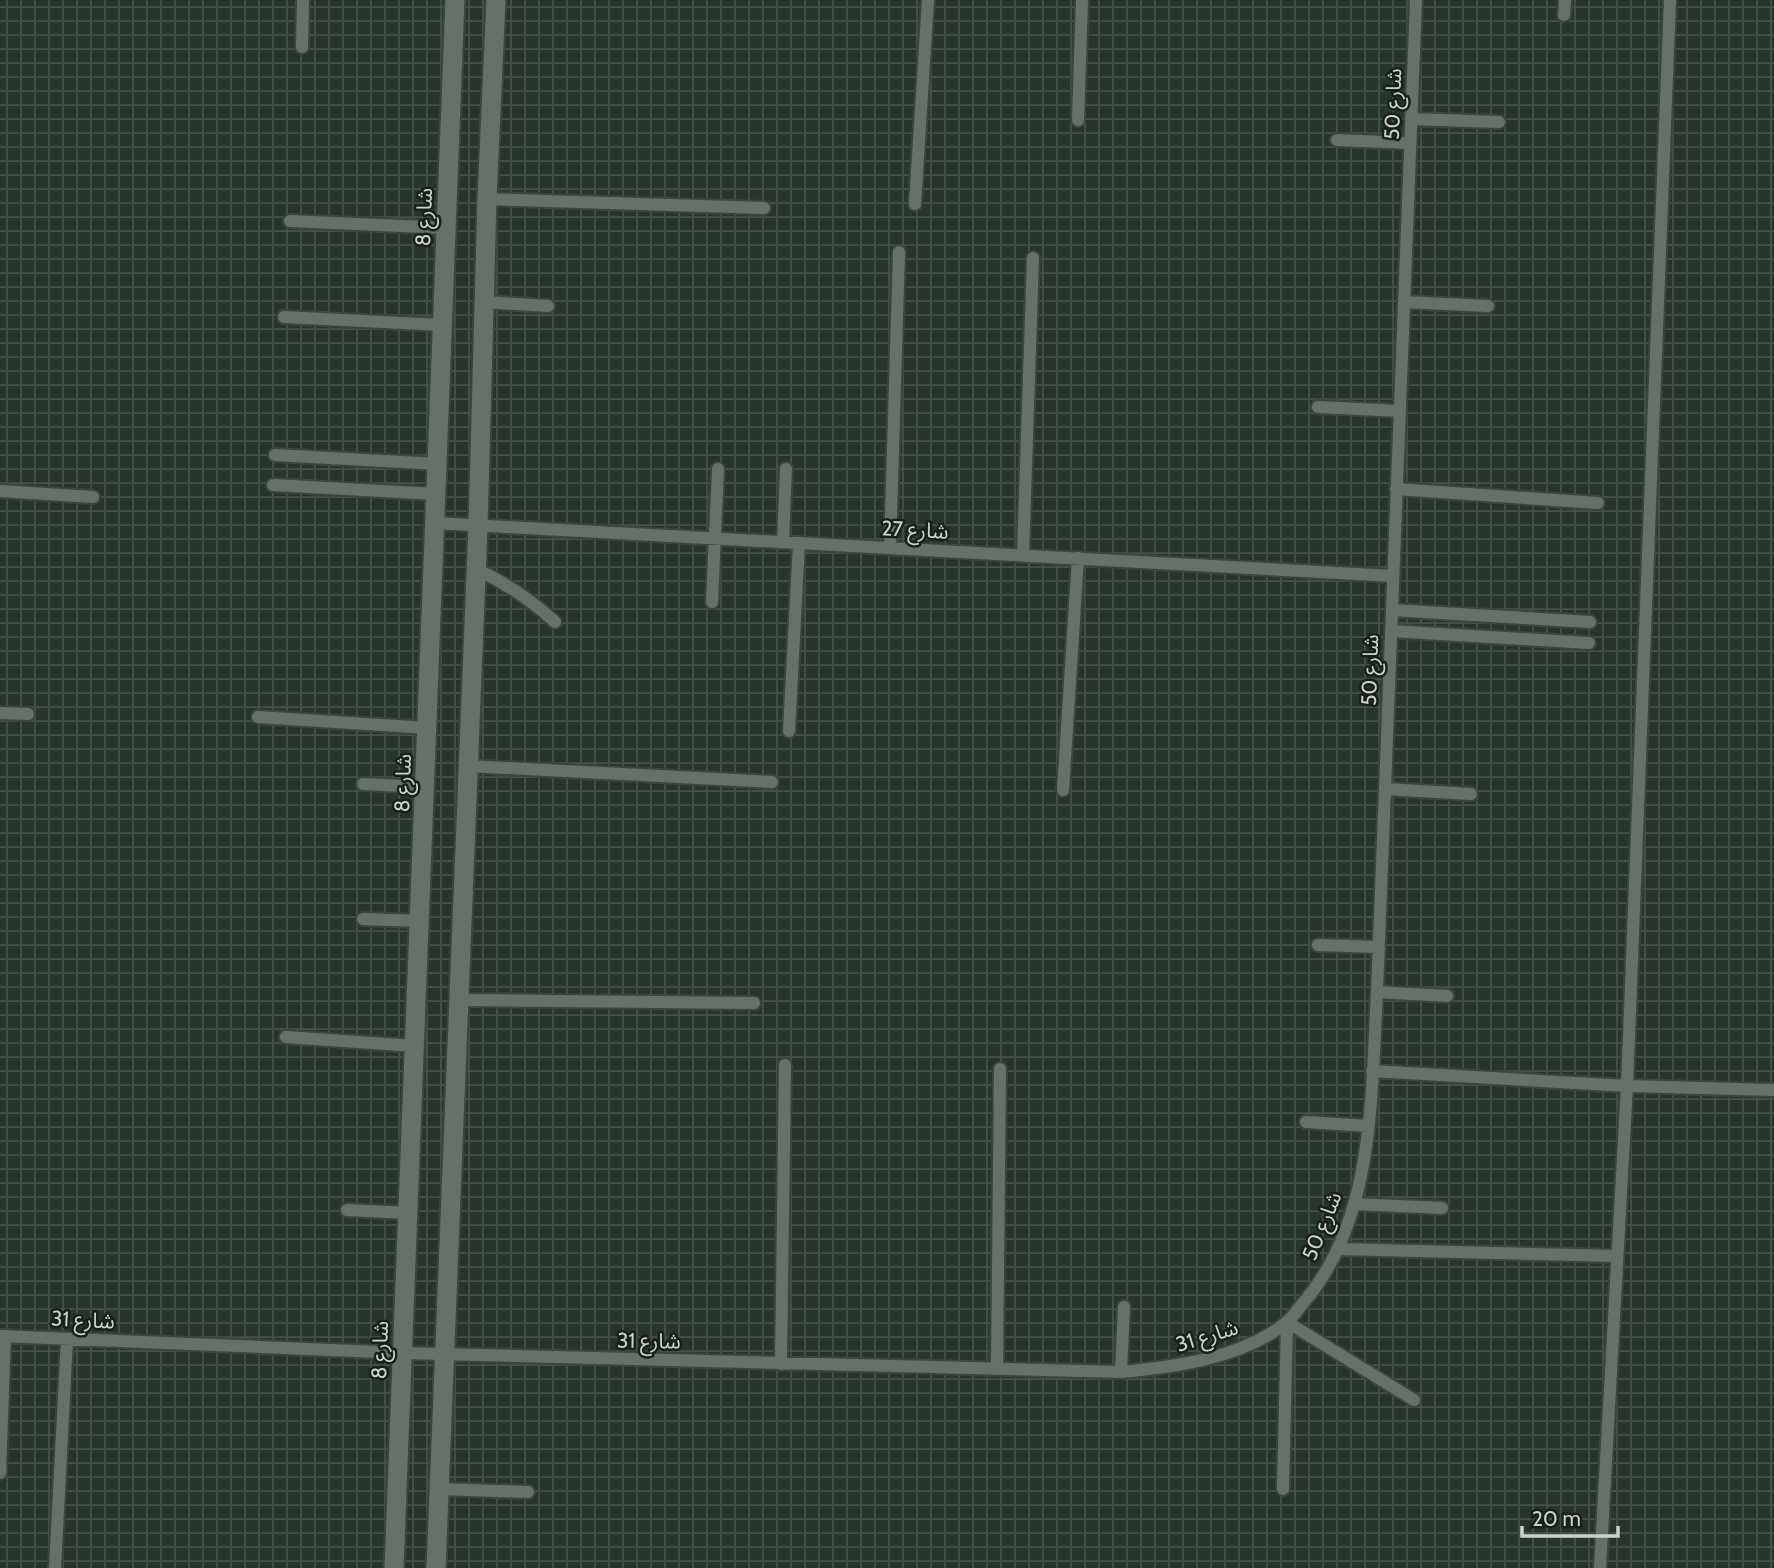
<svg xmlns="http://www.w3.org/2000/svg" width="1774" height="1568" viewBox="0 0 1774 1568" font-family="Cabin,'Noto Sans Arabic',sans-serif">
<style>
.industrial{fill:url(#industrial-grid)}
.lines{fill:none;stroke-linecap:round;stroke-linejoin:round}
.service-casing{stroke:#3e4440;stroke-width:16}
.minor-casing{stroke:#3e4440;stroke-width:23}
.service{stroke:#67706a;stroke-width:12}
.minor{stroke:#67706a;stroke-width:19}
.labels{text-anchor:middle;stroke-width:5;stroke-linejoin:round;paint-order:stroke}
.street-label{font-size:21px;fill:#ced2cf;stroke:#19201b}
</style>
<defs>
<pattern id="industrial-grid" width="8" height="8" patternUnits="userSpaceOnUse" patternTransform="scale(1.75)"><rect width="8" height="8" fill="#28352d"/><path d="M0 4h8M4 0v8" fill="none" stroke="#46514a"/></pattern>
</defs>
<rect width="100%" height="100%" fill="#222924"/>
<path class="industrial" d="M0,0H1774V1568H0Z"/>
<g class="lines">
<defs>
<path id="service" d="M1564,15L1565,0
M302,47L303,0
M1411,119L1499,122
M1078,120L1082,0
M1337,140L1410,143
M487,199L764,208
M915,204L928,0
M290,221L446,228
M484,302L548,306
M1404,302L1488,306
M284,317L442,325
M1318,407L1400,411
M275,455L438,464
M273,485L436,494
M1396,489L1598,503
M0,491L93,497
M435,523L1393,576
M783,542L786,469
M890,548L899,252
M1023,555L1033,258
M476,569C506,583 530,599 555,622
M712,602L718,469
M1392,610L1590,622
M1391,631L1589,643
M0,713L28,714
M258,717L428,728
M789,731L799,543
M468,766L772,782
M363,784L425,787
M1385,789L1471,794
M1063,790L1078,558
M363,919L420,921
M1318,945L1378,947
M1377,992L1447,996
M459,1000L754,1003
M286,1037L415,1046
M1372,1071L1627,1086L1774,1090
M1306,1122L1368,1126
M1354,1204L1442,1208
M347,1210L409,1213
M1338,1249L1617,1256
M1287,1322L1414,1400
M0,1336L402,1353L1121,1372C1175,1367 1243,1358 1287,1322C1293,1317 1299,1308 1304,1302C1375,1219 1371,1095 1377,992L1416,0
M781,1364L785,1065
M997,1369L1000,1069
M1121,1372L1124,1307
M0,1473L5,1336
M440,1489L528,1492
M1283,1489L1287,1322
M55,1568L67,1339
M1600,1568L1627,1086L1670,0"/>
<path id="minor" d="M394,1568L455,0
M436,1568L478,526L487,199L496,0"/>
</defs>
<use href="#service" class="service-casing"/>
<use href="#minor" class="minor-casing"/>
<use href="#service" class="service"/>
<use href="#minor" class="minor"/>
</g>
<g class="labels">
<g class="street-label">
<text transform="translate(1393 104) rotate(-88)" y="7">شارع 50</text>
<text transform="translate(424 217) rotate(-88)" y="7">شارع 8</text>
<text transform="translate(915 530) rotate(3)" y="7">شارع 27</text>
<text transform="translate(1370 670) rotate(-88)" y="7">شارع 50</text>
<text transform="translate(403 783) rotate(-88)" y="7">شارع 8</text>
<text transform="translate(1322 1226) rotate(-68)" y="7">شارع 50</text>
<text transform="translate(83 1320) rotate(3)" y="7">شارع 31</text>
<text transform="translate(1207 1336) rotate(-17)" y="7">شارع 31</text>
<text transform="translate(649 1341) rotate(1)" y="7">شارع 31</text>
<text transform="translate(380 1350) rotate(-88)" y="7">شارع 8</text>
</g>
</g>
<path d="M1522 1526v10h96v-10" fill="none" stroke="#ced2cf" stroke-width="3.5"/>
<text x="1532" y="1526" font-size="21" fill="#ced2cf" stroke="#19201b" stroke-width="5" paint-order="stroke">20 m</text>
</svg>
